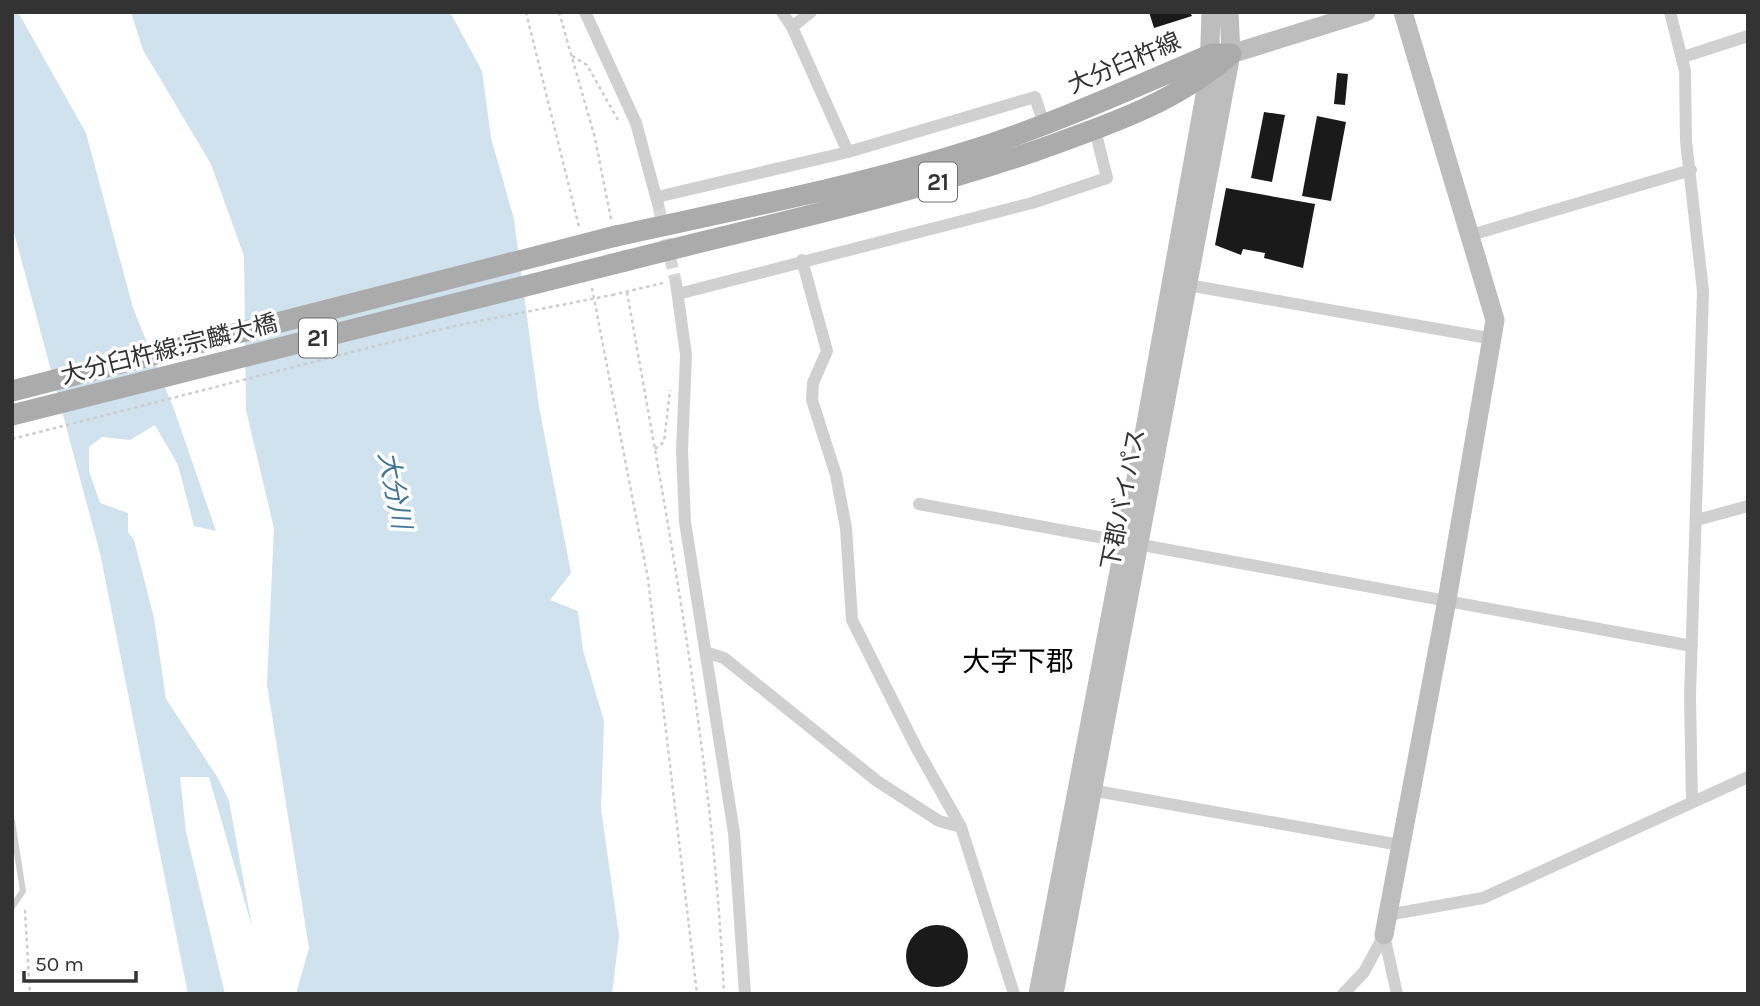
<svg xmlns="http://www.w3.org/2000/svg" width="1760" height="1006" viewBox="0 0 1760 1006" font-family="Karla,'Noto Sans JP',sans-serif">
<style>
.water{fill:#cfe2ee}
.building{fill:#1a1a1a}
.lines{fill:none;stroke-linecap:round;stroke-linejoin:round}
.street-tunnel{stroke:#d6d6d6;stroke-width:12;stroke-dasharray:12 6;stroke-linecap:butt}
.path{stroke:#cdcdcd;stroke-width:2.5;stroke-dasharray:3.5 3.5;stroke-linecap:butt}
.lane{stroke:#d0d0d0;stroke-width:6}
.street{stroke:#d0d0d0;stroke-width:12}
.secondary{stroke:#bdbdbd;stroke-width:19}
.primary{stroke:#ababab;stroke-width:21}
.path-bridge{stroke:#cdcdcd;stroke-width:2.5;stroke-dasharray:3.5 3.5;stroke-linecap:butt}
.primary-bridge{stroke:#ababab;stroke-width:21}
.labels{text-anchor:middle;stroke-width:7;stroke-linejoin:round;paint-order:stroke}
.shield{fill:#fff;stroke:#707070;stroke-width:2}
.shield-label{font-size:23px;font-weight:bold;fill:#333}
.street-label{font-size:24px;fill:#333;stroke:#fff}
.water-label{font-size:26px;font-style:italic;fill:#3f7597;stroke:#fff}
.quarter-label{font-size:28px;fill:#000;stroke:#fff}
</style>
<rect width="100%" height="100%" fill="#fff"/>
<path class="water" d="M12,12H18L86,133L133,308L175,412L216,531L194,526L178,465L155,425L130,440L102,437L89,447V471L100,503L128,513V532L134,540L154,618L166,699L218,778L229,801L252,927L209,777H180L186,832L225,994H188L100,553L12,225Z
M131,12H450L482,71L491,138L514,219L539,407L571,573L550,600L578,611L583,650L604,721L601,809L619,936L612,994H296L309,948L267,684L274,528L246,410L244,256L211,164L143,50Z"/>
<path class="building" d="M1149,12H1190L1192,16L1154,28Z
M1337,73L1348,74L1345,105L1334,104Z
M1264,112L1285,115L1272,182L1251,178Z
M1317,116L1346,122L1331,201L1302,196Z
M1226,188L1315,204L1303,268L1264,258L1265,253L1243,249L1241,255L1215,245Z
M906 956a31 31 0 1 1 62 0a31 31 0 1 1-62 0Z"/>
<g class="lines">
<path class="street-tunnel" d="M658,204L676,283"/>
<path class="path" d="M526,12L579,227
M559,12L595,138L611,219
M572,56L587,65L618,120
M592,288L648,579L697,994
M627,292C668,524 713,757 724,994
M612,295L663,283
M655,449L664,442L670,390
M25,910L30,994"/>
<path class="lane" d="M12,821L23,891L12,907"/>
<path class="street" d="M585,12L636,123L658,204
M782,12L792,27L848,152
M1670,12L1685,71L1686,141L1703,291L1690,696L1692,802
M792,27L811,12
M1683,57L1748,36
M657,197L848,152L1035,97L1044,124
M1471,235L1691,170
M802,260L827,351L813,383L812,400L836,475L846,528L852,620L917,749L961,827L1014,994
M676,283L686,355L682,450L685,522L734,833L745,994
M1188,285L1494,339
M678,294L1032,203L1107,178L1095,130
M919,504L1692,646
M1697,520L1748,506
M708,653L724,658L877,781L939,821L961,827
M1085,789L1400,845
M1387,915L1483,898L1748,777
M1384,935L1397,994
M1343,994L1364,972L1384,935"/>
<path class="secondary" d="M1231,54L1366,12
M1384,935L1447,600L1495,320L1403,12
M1038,994L1125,540L1209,73L1211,12
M1054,994L1231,54L1229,12"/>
<path class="primary" d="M616,236C734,210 854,187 969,151C1052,125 1132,88 1212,54H1231
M625,261C763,226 904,196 1038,150C1108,125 1175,103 1231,54"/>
<path class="path-bridge" d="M12,439L454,326L612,295"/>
<path class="primary-bridge" d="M12,391L616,236
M12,415L625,261"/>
</g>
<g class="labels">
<g class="shield">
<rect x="919" y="162.5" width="38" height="39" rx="5"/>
<rect x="299" y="318.5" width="38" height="39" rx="5"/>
</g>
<g class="shield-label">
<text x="938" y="190">21</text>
<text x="318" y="346">21</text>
</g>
<g class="street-label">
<text transform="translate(1124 63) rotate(-23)" y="8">大分臼杵線</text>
<text transform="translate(169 349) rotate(-14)" y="8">大分臼杵線;宗麟大橋</text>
<text transform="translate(1123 499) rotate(-79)" y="8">下郡バイパス</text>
</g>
<g class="water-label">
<text transform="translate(395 490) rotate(79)" y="9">大分川</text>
</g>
<g class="quarter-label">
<text x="1018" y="671">大字下郡</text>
</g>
</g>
<rect width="1760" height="1006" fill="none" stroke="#333333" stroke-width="28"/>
<path d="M24 971v10h112v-10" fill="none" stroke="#333333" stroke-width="3.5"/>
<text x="35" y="971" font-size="21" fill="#333333" stroke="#ffffff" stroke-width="5" paint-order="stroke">50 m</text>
</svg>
